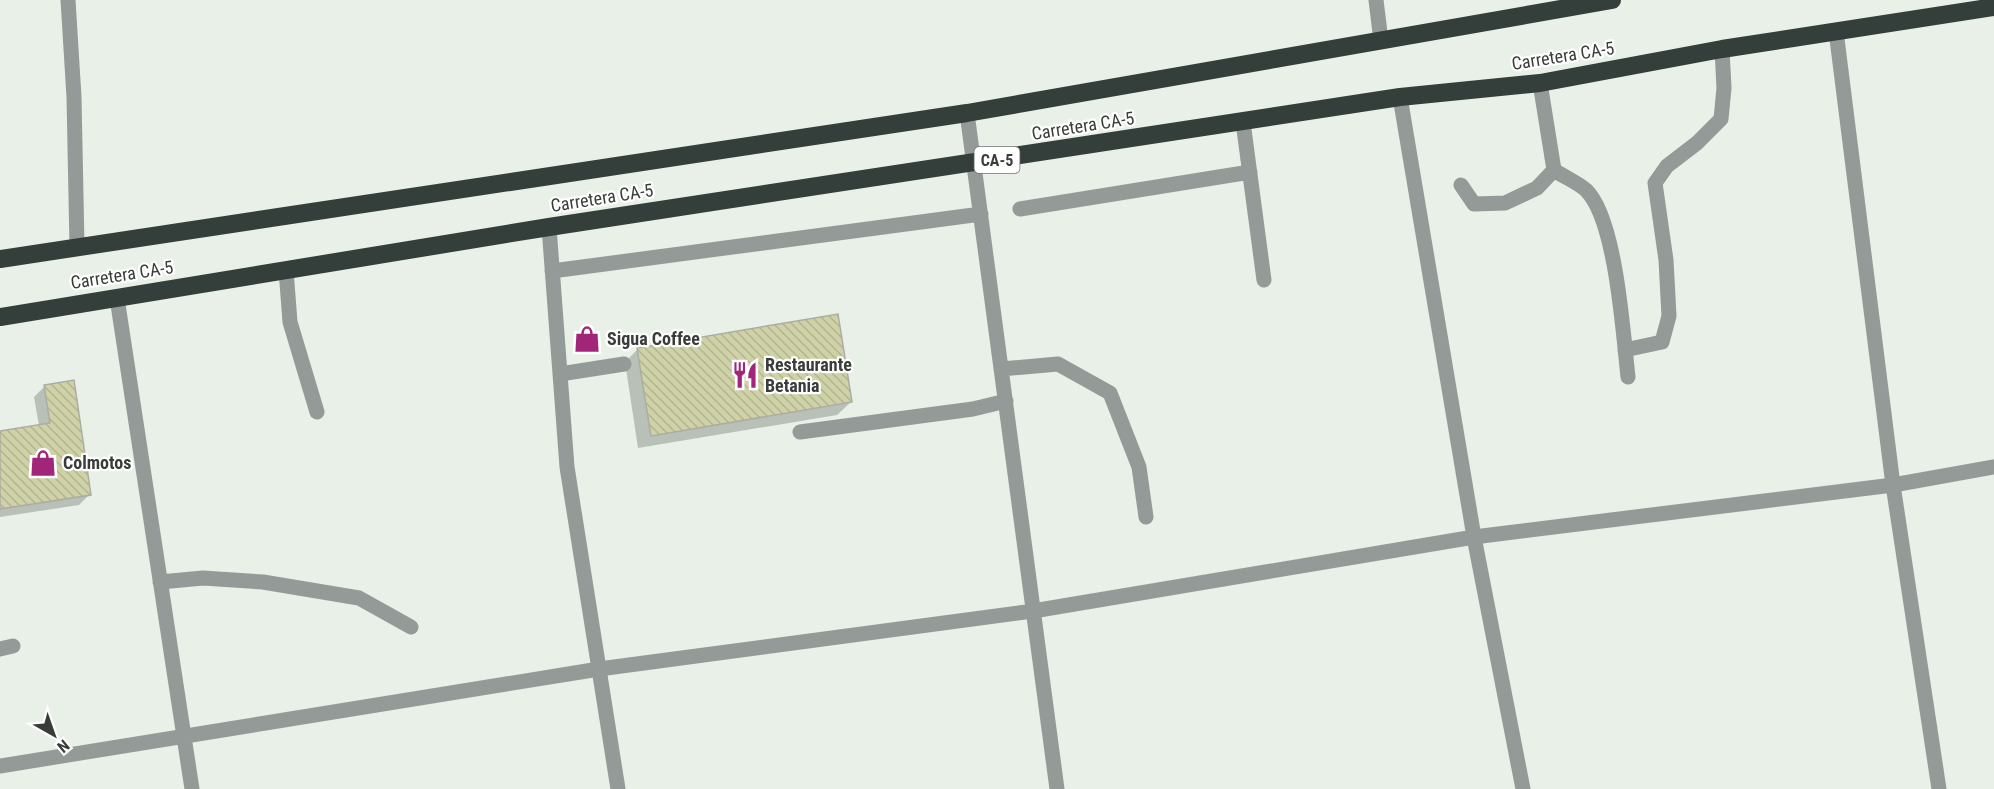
<svg xmlns="http://www.w3.org/2000/svg" width="1994" height="789" viewBox="0 0 1994 789" font-family="'Roboto Condensed',sans-serif">
<style>
.shadow{fill:#0003}
.building{fill:url(#building-back-hatch);stroke:#acada2;stroke-width:1.5}
.lines{fill:none;stroke-linecap:round;stroke-linejoin:round}
.minor{stroke:#949a98;stroke-width:15}
.highway{stroke:#343f3b;stroke-width:18}
.labels{text-anchor:middle;stroke-width:4.5;stroke-linejoin:round;paint-order:stroke}
.shield{fill:#fff;stroke:#747674;stroke-width:1.5}
.shield-label{font-size:16px;font-weight:bold;fill:#393c39}
.street-label{font-size:18px;fill:#393c39;stroke:#fff}
.poi-label{font-size:18px;font-weight:bold;fill:#393c39;stroke:#fff;text-anchor:start}
</style>
<defs>
<pattern id="building-back-hatch" width="6" height="6" patternUnits="userSpaceOnUse" patternTransform="scale(1.5)"><rect width="6" height="6" fill="#cfd2a7"/><path d="M-1 5l2 2M0 0l6 6M5-1l2 2" fill="none" stroke="#b2b590"/></pattern>
</defs>
<rect width="100%" height="100%" fill="#e8f0e7"/>
<path class="shadow" d="M638,349L851,402L837,415L638,448L625,362Z
M45,386L90,494L79,505L0,517V432L39,426L34,397Z"/>
<path class="building" d="M838,314L852,402L651,436L637,348Z
M74,380L91,495L0,509V431L50,423L44,385Z"/>
<g class="lines">
<path class="minor" d="M68,0L74,97L77,246
M1376,0L1381,41
M1836,31L1893,485L1939,789
M1540,83L1554,170C1564,177 1577,182 1586,190C1616,219 1623,333 1628,377
M1400,97L1474,537L1523,789
M967,113L1057,789
M1243,122L1264,280
M1461,185L1474,204L1505,203L1537,188L1554,170
M1020,209L1250,172
M549,227L567,467L618,789
M286,270L290,322L317,412
M552,271L981,214
M117,298L192,789
M1625,350L1662,342L1669,316L1666,260L1655,183L1667,166L1697,143L1721,119L1724,88L1722,49
M1001,369L1058,364L1110,393L1139,467L1146,517
M560,374L624,364
M800,432L973,409L1006,401
M160,582L203,578L263,582L359,598L411,627
M0,649L13,646
M0,766L599,669L1033,611L1474,537L1893,485L1994,467"/>
<path class="highway" d="M0,259L967,113L1612,0
M0,317L549,227L1400,97L1540,83L1722,49L1994,7"/>
</g>
<defs>
<symbol id="shop-bare" viewBox="-9 -9 18 18"><path d="M-5-2.5h2.3a2.7 3.5 0 0 1 5.4 0H5L5.5 6h-11ZM-1.5-2.5h3a1.5 2.3 0 0 0-3 0Z" fill="#a1267a" stroke="#fff" stroke-width="2.5" paint-order="stroke"/></symbol>
<symbol id="restaurant-bare" viewBox="-9 -9 18 18"><path d="M-5-6h1v4h1v-4h1v4h1v-4h1v5L-1.5 .5V6h-2V.5L-5-1ZM5-6V6H3V1.5H1.5Q1.5-4 5-6Z" fill="#a1267a" stroke="#fff" stroke-width="2.5" paint-order="stroke"/></symbol>
</defs>
<g fill-rule="evenodd">
<use href="#shop-bare" x="568" y="320" width="38" height="38"/>
<use href="#restaurant-bare" x="726" y="356" width="38" height="38"/>
<use href="#shop-bare" x="24" y="444" width="38" height="38"/>
</g>
<g class="labels">
<rect class="shield" x="974.5" y="147" width="45" height="26" rx="4.5"/>
<g class="shield-label">
<text x="997" y="166">CA-5</text>
</g>
<g class="street-label">
<text transform="translate(1563 56) rotate(-9)" y="6">Carretera CA-5</text>
<text transform="translate(1083 126) rotate(-9)" y="6">Carretera CA-5</text>
<text transform="translate(602 198) rotate(-9)" y="6">Carretera CA-5</text>
<text transform="translate(122 275) rotate(-9)" y="6">Carretera CA-5</text>
</g>
<g class="poi-label">
<text x="607" y="345">Sigua Coffee</text>
<text x="765" y="371">Restaurante<tspan x="765" dy="21">Betania</tspan></text>
<text x="63" y="469">Colmotos</text>
</g>
</g>
<g transform="translate(54 735) rotate(140)" stroke="#ffffff" stroke-width="4.5" paint-order="stroke">
<path d="M0-4.5L10 22L0 15L-10 22Z" fill="#393c39"/>
<text y="-9" font-size="16" font-weight="bold" text-anchor="middle" fill="#393c39">N</text>
</g>
</svg>
